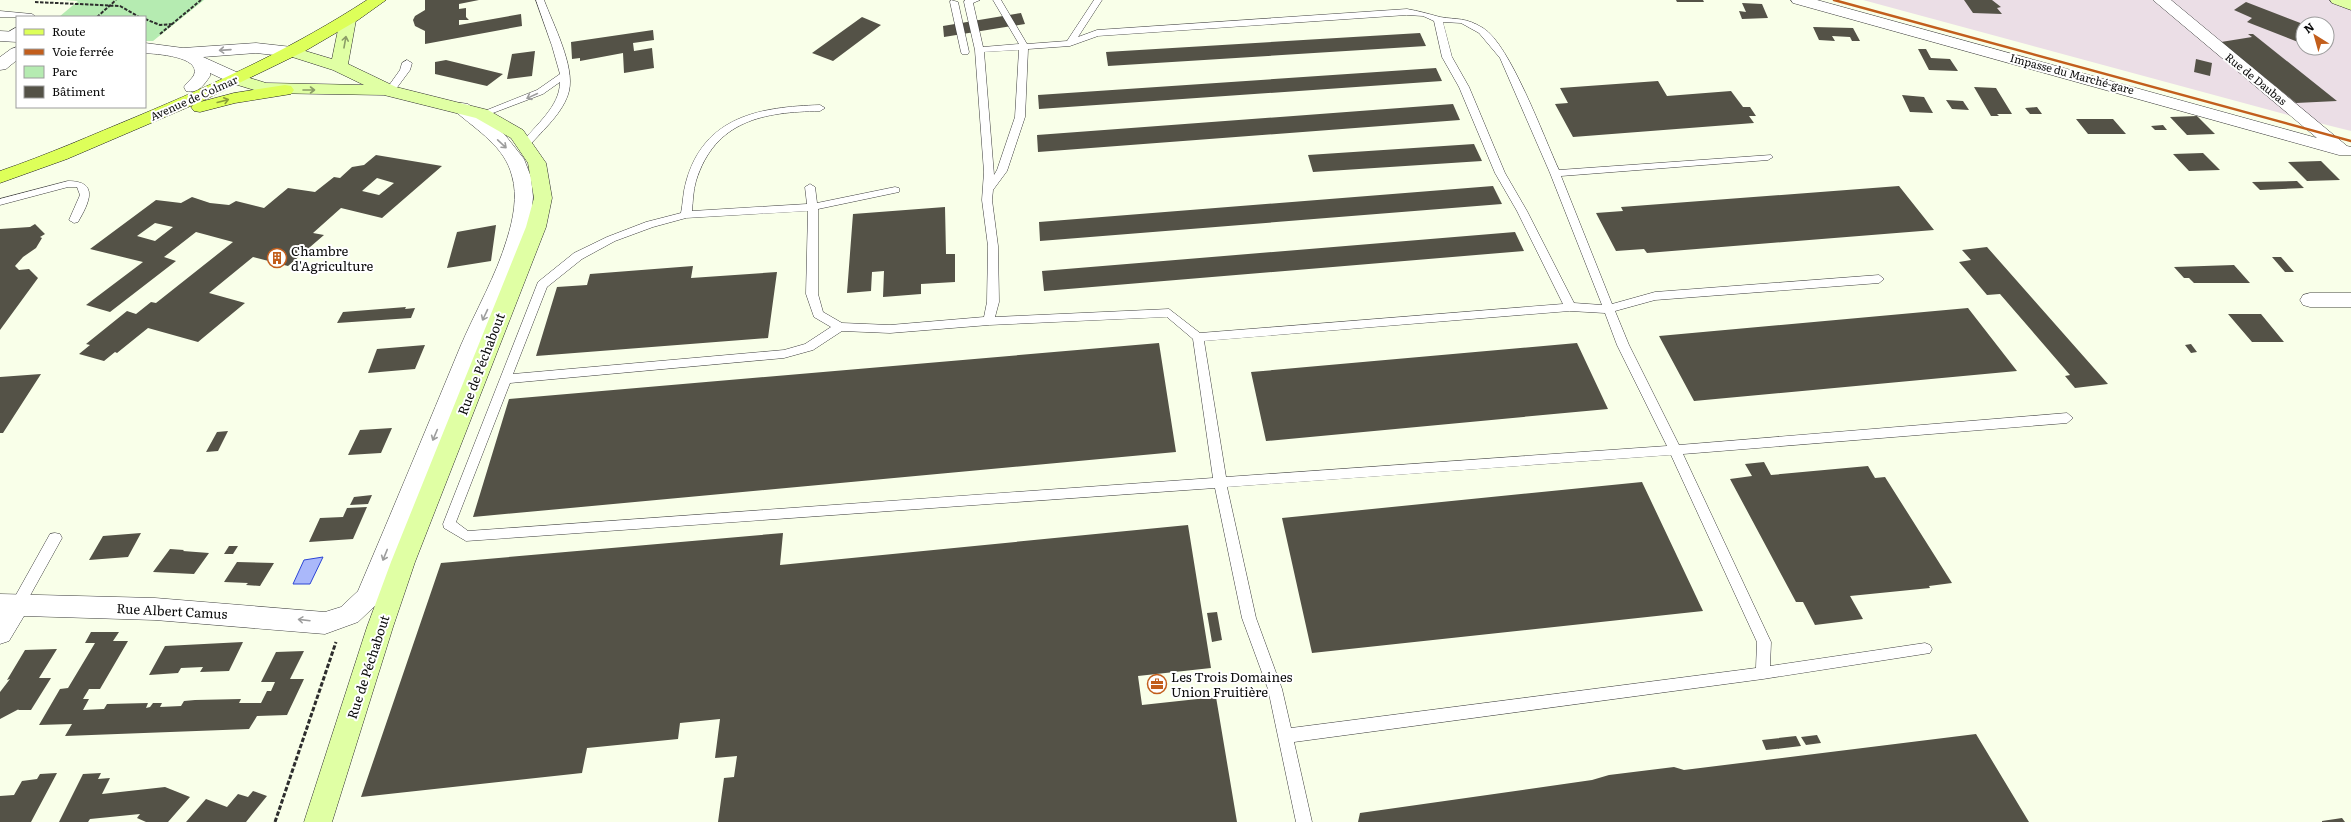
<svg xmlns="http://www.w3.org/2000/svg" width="2351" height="822" viewBox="0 0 2351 822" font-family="Literata,serif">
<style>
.industrial{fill:#ebdee6;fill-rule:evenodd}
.green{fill:#b5ebb1}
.water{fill:#aab8fa;stroke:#2d46d5}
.building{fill:#545247;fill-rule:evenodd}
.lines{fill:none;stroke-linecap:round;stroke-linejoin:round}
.lane-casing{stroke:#3e3e3e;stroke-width:1}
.street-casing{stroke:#3e3e3e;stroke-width:1}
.secondary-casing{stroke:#2d2d2d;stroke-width:1}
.primary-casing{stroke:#1c1c1c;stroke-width:1}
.path-far1{stroke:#2d2d2d;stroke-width:2;stroke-dasharray:3.5 1.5;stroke-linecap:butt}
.path{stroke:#2d2d2d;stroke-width:3;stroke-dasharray:4.5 2;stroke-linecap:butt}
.lane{fill:#fff;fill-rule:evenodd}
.street{fill:#fff;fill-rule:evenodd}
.secondary{fill:#e0ffa4;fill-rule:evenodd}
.primary{fill:#ddff59;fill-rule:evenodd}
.rail{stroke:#c25e1c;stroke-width:2.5}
.oneway{stroke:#8b9d67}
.oneway2{stroke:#9d9d9d}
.oneway3{stroke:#899d3a}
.labels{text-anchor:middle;stroke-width:4;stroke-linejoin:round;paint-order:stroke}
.far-street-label{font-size:11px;fill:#0b0b0b;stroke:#fff}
.poi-label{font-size:13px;fill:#0b0b0b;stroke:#fff;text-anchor:start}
.street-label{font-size:13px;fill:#0b0b0b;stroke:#fff}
</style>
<rect width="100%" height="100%" fill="#f9ffe9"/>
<path class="industrial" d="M1863,0H2351V131L2295,117ZM2303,24H2327V48H2303Z"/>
<path class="green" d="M64,0H204L153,41H145V17H59L78,1Z"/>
<path class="water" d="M323,557L310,584H293L304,560Z"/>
<path class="building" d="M425,0H479L459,4V9L466,8V17L469,20H459V25L521,14L522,26L425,44V31L415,26L413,20L415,16L425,10Z
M1676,0H1703L1704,2H1677Z
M1964,0H1992L2001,7L1997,8L2002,14L1973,13Z
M2246,2L2303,24V44L2247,22L2252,18L2234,10Z
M1742,3L1762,4L1768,18L1742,19L1739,11L1746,12Z
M1021,13L1025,24L944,37L943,26Z
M862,17L881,25L833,61L812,53Z
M1813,27L1853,28L1860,41H1852L1850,37L1832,36L1835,41L1819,40Z
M653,30L654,40L633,43L634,51L652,48L654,68L624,73L623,53L580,61V58L572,59L571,42Z
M1420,33L1426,46L1108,66L1106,52Z
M2248,34H2253L2337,101L2296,103L2221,42L2252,37Z
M1918,49H1926L1931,58L1950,59L1958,71L1929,70Z
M535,51L532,76L507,79L512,54Z
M2196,59L2212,63L2210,76L2194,72Z
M446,60L503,74L487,86L435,74V62Z
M1436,68L1442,81L1039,109L1038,95Z
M1658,81L1667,96L1731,91L1743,107H1750L1756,116H1749L1754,123L1573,137L1555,104L1568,103L1560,88Z
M1974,87L1996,88L2012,114H1997L1999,116H1991Z
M1902,95L1924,97L1933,113L1910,112Z
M1946,100L1963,101L1969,110L1952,109Z
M1453,104L1460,120L1038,152L1037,135Z
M2037,107L2042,114H2030L2025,108Z
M2197,116L2215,134L2187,135L2170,117Z
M2076,119H2113L2126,134H2088Z
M2163,125L2167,130H2155L2151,126Z
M1474,144L1482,161L1313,172L1308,155Z
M2203,153L2220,170L2189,171L2173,154Z
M376,155L442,166L382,218L341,208L313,233L324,235L288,266L253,257L209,293L245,303L198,342L148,328L117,353L115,352L104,361L79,354L90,345L86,344L127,311L136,314L151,302L156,303L233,242L196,232L164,257L176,261L110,312L86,305L143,262L90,249L156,200L181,203L192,197L210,203L229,205L236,201L264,208L288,188L315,192L334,177L340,178L352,167L364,165ZM377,178L394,183L379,195L362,191ZM155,223L173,227L155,241L137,236Z
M2321,161L2340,180L2307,181L2288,162Z
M2297,181L2304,188L2260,190L2252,182Z
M1493,186L1502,204L1040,241L1039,222Z
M1899,186L1934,230L1647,253L1644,249L1616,251L1596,213L1623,211L1621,207Z
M945,207L946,254H955V282L921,284V294L883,297L884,271L872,272L871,291L847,293L853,214Z
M35,224L45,234L40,237L42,238L36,248L23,257L15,266L19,270L29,269L38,278L0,330V229L30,227Z
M496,225L491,261L447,268L457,232Z
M1515,232L1524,251L1044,291L1042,271Z
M1987,247L2108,384L2075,388L2065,376L2070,375L2000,294L1987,295L1959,262L1971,260L1962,250Z
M2272,257H2281L2294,272H2285Z
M2234,265L2250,283H2194L2189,278H2184L2174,267Z
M693,266L691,278L777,272L768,338L536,356L557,287L587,285L590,274Z
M406,307L405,309L415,308L411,318L337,323L343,312Z
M1968,308L2017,371L1694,401L1659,336Z
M2228,314H2261L2284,342H2252Z
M1159,343L1176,452L473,517L509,399Z
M1577,343L1608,409L1266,441L1251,372Z
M2191,344L2197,352L2191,353L2185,345Z
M425,345L415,369L368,373L377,349Z
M41,374L3,433H0V377Z
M392,428L381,453L348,455L360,430Z
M228,431L218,451L206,452L217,432Z
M1764,462L1771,475L1868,466L1875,478L1885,477L1952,583L1929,586L1930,588L1850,596L1863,619L1815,625L1803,602H1796L1730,479L1752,476L1745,464Z
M1642,482L1703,611L1312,653L1282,518Z
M372,495L368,504L350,505L354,497Z
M367,507L353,539L309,542L320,518L343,517L347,508Z
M1188,525L1211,668L1138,676L1142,705L1216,697L1237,822H718L724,778L734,777L737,756L715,758L720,719L680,723L678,739L587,748L582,773L361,797L441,563L783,533L780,565Z
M141,533L128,557L89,560L103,536Z
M229,546H238L233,554H224Z
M170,549L184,550L183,551L209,553L194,574L153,572Z
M237,562L274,563L260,586L246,585L248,583L224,582Z
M1217,612L1222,640L1212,642L1207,613Z
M91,632H119L113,641H128L100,689H89L83,699H89L83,710L104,709L107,704L148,703L146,708L150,707L153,703H162L160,707L181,706L184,701L195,700L241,699L239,703H261L267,691H271L275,682H261L276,652L304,651L290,679H304L287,715L257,716L249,729L65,736L72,724L39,725L60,689L68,688L95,643H85Z
M243,642L229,671L200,672L203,667L181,668L178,673L149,675L165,646Z
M57,649L39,678H51L31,710H18L19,709L0,719V692L10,679L7,680L25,650Z
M1976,734L2029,822H1358L1360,813L1592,780L1609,775L1674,767L1684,770Z
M1817,735L1821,743L1806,745L1801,737Z
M1796,736L1801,746L1766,750L1762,740Z
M57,773L31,822H0V796L14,795L22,781L37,779L40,774Z
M101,773L98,779L110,778L102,794L165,787L190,797L168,822H146L137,818L140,814L90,819L88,822H59L83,774Z
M253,791L267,796L246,822H186L206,799L227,807L238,794L248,797Z
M2342,818L2345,822H2322V821Z"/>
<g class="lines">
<defs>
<path id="lane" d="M536,0H544C553,24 575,66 569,91C564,112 543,130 529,146L526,147L521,144C535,125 560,107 560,82L543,94L485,116L482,117L477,114L537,90L560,74L552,46Z
M951,0L958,2L969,52L968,54H962L961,52L950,2Z
M965,0H980L973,3L983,47L1019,44L993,0H1001L1027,44L1067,41L1094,0H1102L1078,37L1097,30L1407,9C1419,11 1429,14 1440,17C1458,20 1465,17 1483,28C1510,44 1544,138 1559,170L1771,155L1773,157L1768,160L1561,176L1612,304L1655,292L1879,275L1884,279L1879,283L1655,300L1615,311L1629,345L1679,445L2067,413L2073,418L2067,423L1683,454L1771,642L1770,666L1925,643L1930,645L1932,649L1930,653L1763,679L1294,742L1312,822H1296L1268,689L1242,618L1215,488L466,541L444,528L443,524L538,282L574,253L607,237L646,222L681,213C683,203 683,192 686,182C704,116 760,107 820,105L825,108L820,111C764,112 715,120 696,181C693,191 693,201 692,211L807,204L805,187L810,184L815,187L817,203L895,187L899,188V192L818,209V294L823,312L842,323L890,325L984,317L987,302L988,246L982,200L984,172L975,50L964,2ZM1407,15L1423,16L1434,21L1442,57L1459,87L1495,173L1517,211L1563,304L1200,333L1169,309L995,317L999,302L998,246L992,200L993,190L1007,171L1025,117L1028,49L1070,46L1098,36ZM1443,22L1461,23L1479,33L1500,58L1550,173L1602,305L1574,303L1527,211L1505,173L1469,87L1452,57ZM1019,50L1015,117L997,170L994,175L984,52ZM808,211L806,294L814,317L831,327L805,344L784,350L513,374L547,287L582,259L615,241L653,227L686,218ZM1570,311L1605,313L1617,345L1667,446L1226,477L1204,341ZM1167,317L1193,339L1213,478L468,531L456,522L510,383L784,358L813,350L842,331L890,333L989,325ZM1671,455L1757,642L1756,668L1291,728L1282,689L1256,618L1227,487Z
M0,11L32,14L36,17H0Z
M17,27V34L11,38H5V34Z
M407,60L412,63L410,70L393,93H387L385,91L400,70L402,63Z
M68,181C100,181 89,203 78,222L74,223L69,220L80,195L77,187H68L0,205V199Z
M55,533L60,534L62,538L22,610L17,612L12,610L10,606L12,602L50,534Z"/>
<path id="street" d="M1791,0H1817L2317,138L2153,0H2171L2347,146L2351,147V155H2339L1793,3Z
M0,31L17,32V42L0,41Z
M145,43L183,48L256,43L292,47L298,49L300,52L298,55L292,57L256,53L203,57L243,75L245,79L243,83H231L210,73V76C204,85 198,94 186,91L184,87C186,83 192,79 194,75C201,56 155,54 145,53Z
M17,47V60L6,69L0,70V57L11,49Z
M462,103L468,104L505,135L524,159L531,177L533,197L531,218L519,261L493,318L377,604L358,622L325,634L155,620L24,616L9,641L0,644V594L155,598L325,612L341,607L358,591C393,509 427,427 461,345C476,310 496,276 507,239C513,220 518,196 512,176C505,147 478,131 456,112L453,108L456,104Z
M2310,293H2351V307H2310L2303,305L2300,300L2303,295Z"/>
<path id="secondary" d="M2330,0H2351V10L2332,3Z
M348,15L354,17L356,20L348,64L396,87L488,110L523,130L546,163L552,198L546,227L415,562L393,627L332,822H304L367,627L391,562L526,227L534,198L528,163L511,138L476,118L384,95L264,93L231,83L229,79L231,75L237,74L266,83L364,85L333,70L286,55L284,52L286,49L292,47L332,59L340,20L342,17Z"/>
<path id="primary" d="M367,0H386L358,20L305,51L200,102L234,93L285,85L291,86L294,90L291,94L235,103L200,112L194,111L191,107L193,105L67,159L0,183V171C47,155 92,135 138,116C217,83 295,47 367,0Z"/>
</defs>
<use href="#lane" class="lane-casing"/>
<use href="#street" class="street-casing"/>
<use href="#secondary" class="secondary-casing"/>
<use href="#primary" class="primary-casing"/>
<path class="path-far1" d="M35,2L120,6L139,17
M97,17L116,0
M145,19L160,25L173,24
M160,34L201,0"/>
<path class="path" d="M275,822L336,642"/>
<use href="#lane" class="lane"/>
<use href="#street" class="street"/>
<use href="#secondary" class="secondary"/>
<use href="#primary" class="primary"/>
<path class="rail" d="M1834,0L2351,141"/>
</g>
<defs><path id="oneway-shaft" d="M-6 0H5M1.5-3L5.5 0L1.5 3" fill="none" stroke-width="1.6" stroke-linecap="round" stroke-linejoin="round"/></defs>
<g class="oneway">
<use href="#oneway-shaft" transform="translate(345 42) rotate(-80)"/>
<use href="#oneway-shaft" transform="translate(309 90)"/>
</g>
<g class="oneway2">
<use href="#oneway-shaft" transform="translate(225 50) rotate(176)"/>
<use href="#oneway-shaft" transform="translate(532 96) rotate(155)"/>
<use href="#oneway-shaft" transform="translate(502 144) rotate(43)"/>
<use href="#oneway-shaft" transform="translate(485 315) rotate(115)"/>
<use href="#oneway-shaft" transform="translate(435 435) rotate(113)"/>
<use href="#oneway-shaft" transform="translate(385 555) rotate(112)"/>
<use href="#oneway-shaft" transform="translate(304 620) rotate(-173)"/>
</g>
<use class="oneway3" href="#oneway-shaft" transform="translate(223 101) rotate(-15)"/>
<defs>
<symbol id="building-ring" viewBox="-11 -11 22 22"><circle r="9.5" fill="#fff" stroke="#c25e1c" stroke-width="1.5"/><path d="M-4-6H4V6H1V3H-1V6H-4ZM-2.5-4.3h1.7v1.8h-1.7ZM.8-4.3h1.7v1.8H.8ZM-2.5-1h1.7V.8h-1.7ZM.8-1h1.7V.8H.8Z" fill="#c25e1c"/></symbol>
<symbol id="office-ring" viewBox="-11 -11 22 22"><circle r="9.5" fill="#fff" stroke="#c25e1c" stroke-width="1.5"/><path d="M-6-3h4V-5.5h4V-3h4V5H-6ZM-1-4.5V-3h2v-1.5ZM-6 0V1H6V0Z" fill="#c25e1c"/></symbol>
</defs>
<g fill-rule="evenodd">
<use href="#building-ring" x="266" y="247" width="22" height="22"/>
<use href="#office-ring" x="1146" y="673" width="22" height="22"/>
</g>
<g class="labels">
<g class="far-street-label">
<text transform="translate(2072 74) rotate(15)" y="4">Impasse du Marché-gare</text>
<text transform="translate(2256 79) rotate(39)" y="4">Rue de Daubas</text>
<text transform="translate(194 98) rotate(-24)" y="4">Avenue de Colmar</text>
</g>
<g class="poi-label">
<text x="291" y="256">Chambre<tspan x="291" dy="15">d'Agriculture</tspan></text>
<text x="1171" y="682">Les Trois Domaines<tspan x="1171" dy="15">Union Fruitière</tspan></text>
</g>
<g class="street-label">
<text transform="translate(481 364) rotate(-69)" y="5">Rue de Péchabout</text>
<text transform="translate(172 611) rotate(3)" y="5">Rue Albert Camus</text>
<text transform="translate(368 667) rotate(-72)" y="5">Rue de Péchabout</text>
</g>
</g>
<rect x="16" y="16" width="130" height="92" fill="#ffffff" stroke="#9d9d9d"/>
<rect x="24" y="29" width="20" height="6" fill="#ddff59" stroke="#9d9d9d"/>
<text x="52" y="36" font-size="12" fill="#0b0b0b">Route</text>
<rect x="24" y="49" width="20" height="6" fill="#c25e1c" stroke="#9d9d9d"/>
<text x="52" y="56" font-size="12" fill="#0b0b0b">Voie ferrée</text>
<rect x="24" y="66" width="20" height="12" fill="#b5ebb1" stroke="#9d9d9d"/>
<text x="52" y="76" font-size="12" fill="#0b0b0b">Parc</text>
<rect x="24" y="86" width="20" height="12" fill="#545247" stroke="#9d9d9d"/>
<text x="52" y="96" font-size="12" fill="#0b0b0b">Bâtiment</text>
<g transform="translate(2315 36) rotate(323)"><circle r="19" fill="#ffffff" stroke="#9d9d9d"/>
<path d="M0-3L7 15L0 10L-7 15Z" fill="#c25e1c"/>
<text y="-6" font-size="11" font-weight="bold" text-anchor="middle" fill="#0b0b0b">N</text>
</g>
</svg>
